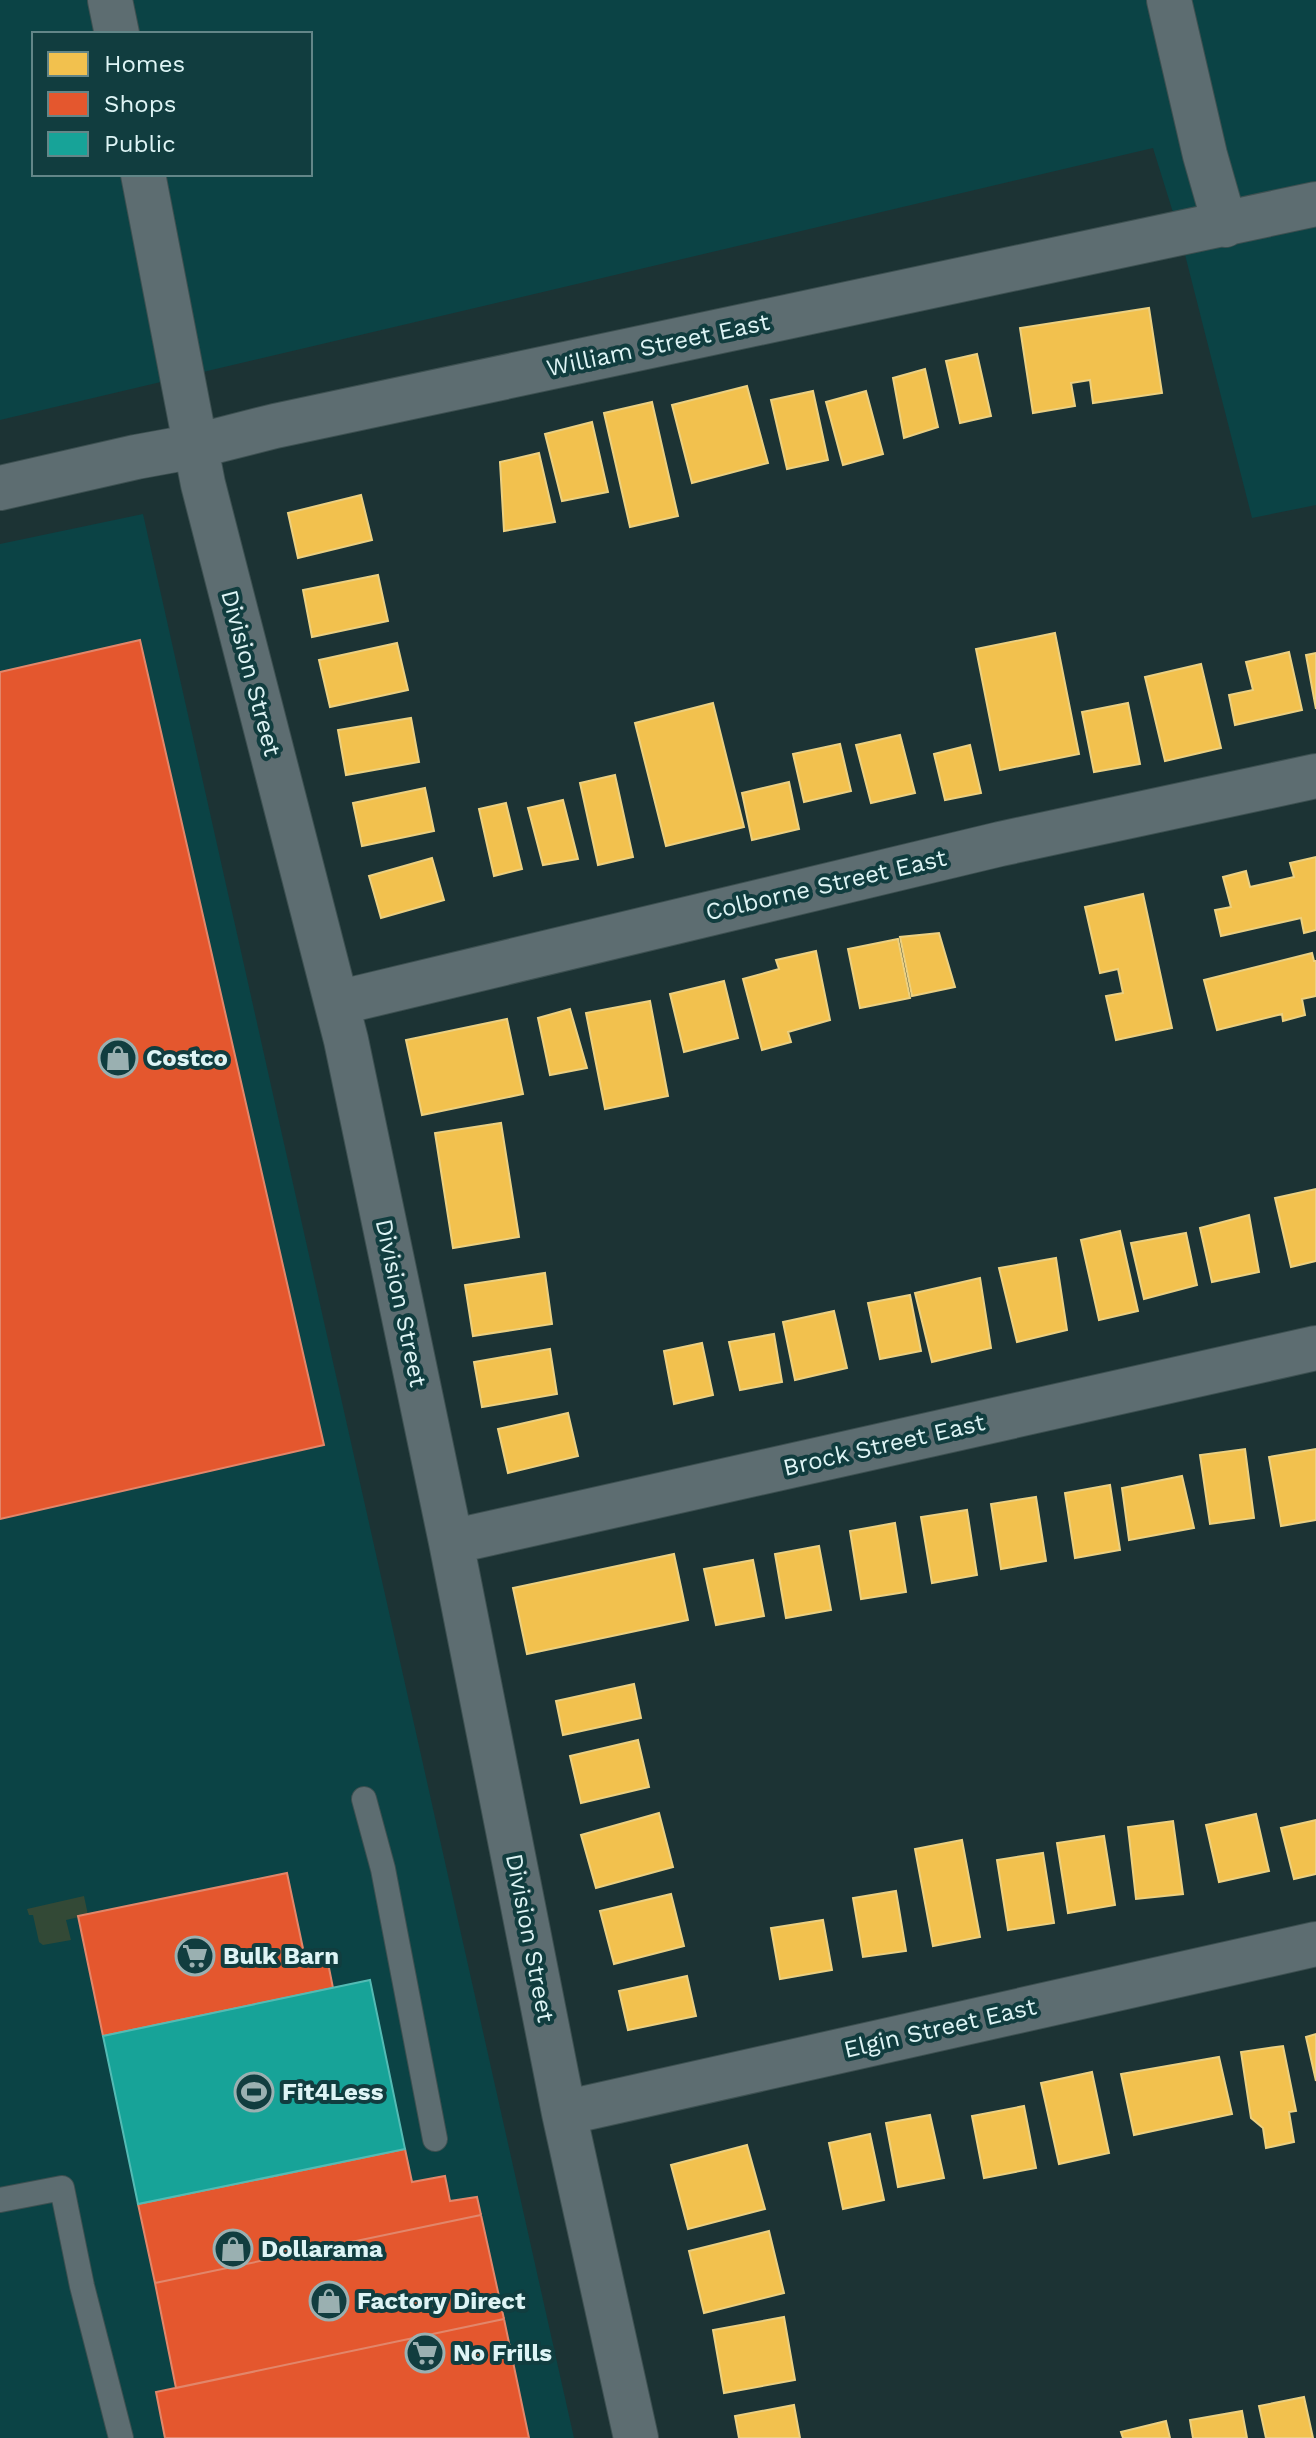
<svg xmlns="http://www.w3.org/2000/svg" width="1316" height="2438" viewBox="0 0 1316 2438" font-family="'Work Sans',sans-serif">
<style>
.built{fill:#0b4345;fill-rule:evenodd}
.green{fill:#334936}
.homes{fill:#f2c14e;stroke:#ecd080;stroke-width:2}
.shops{fill:#e4572e;stroke:#e2866a;stroke-width:2}
.public{fill:#17a398;stroke:#53bbb4;stroke-width:2}
.lines{fill:none;stroke-linecap:round;stroke-linejoin:round}
.service-casing{stroke:#3d5051;stroke-width:26}
.minor-casing{stroke:#3d5051;stroke-width:46}
.service{stroke:#5d6d71;stroke-width:24}
.minor{stroke:#5d6d71;stroke-width:44}
.labels{text-anchor:middle;stroke-width:8;stroke-linejoin:round;paint-order:stroke}
.street-label{font-size:24px;fill:#def4f5;stroke:#113d3f}
.poi-label{font-size:24px;font-weight:bold;fill:#def4f5;stroke:#113d3f;text-anchor:start}
</style>
<rect width="100%" height="100%" fill="#1c3334"/>
<path class="built" d="M0,0H1316V505L1252,518L1180,235L1153,148L0,420ZM34,34H310V174H34Z
M143,514L574,2438H0V544Z"/>
<path class="green" d="M84,1896L88,1915L66,1920L71,1940L43,1945L39,1942L33,1915H29L27,1909Z"/>
<path class="homes" d="M1149,308L1162,393L1093,403L1090,380L1071,383L1075,406L1033,413L1020,328Z
M977,354L991,416L960,423L946,361Z
M925,369L938,427L904,438L893,378Z
M747,386L768,463L692,483L672,405Z
M813,391L828,460L787,469L771,400Z
M866,391L883,454L843,465L826,402Z
M652,402L678,516L630,527L604,413Z
M592,422L608,492L562,501L545,434Z
M539,453L555,522L504,531L500,462Z
M361,495L372,540L298,558L288,513Z
M378,575L388,621L312,637L303,590Z
M1055,633L1079,754L1000,770L976,649Z
M397,643L408,690L330,707L319,660Z
M1289,652L1302,710L1235,725L1229,695L1253,690L1246,662Z
M1316,653V709L1306,655Z
M1201,664L1221,748L1165,761L1145,677Z
M713,703L744,827L666,846L635,723Z
M1128,703L1140,764L1094,772L1082,712Z
M411,718L419,762L346,775L338,730Z
M900,735L915,793L871,803L856,745Z
M840,744L851,791L804,802L793,754Z
M970,745L981,793L945,800L934,754Z
M615,775L633,857L598,865L580,783Z
M789,782L799,829L752,840L742,793Z
M425,788L434,831L362,846L353,803Z
M563,800L578,859L543,865L528,808Z
M506,803L522,869L494,876L479,809Z
M1316,857V930L1304,933L1301,918L1221,936L1215,910L1231,907L1223,877L1246,871L1250,887L1294,877L1290,863Z
M432,858L444,900L381,918L369,876Z
M1143,894L1172,1028L1116,1040L1106,996L1123,993L1118,969L1100,973L1085,907Z
M939,933L955,987L912,996L900,937Z
M898,939L910,998L860,1008L848,949Z
M816,951L830,1020L788,1032L791,1042L762,1050L743,979L779,969L776,960Z
M1312,953L1314,961H1316V996L1302,999L1305,1015L1283,1021L1282,1014L1217,1030L1204,980Z
M724,981L738,1038L684,1052L670,994Z
M650,1001L668,1096L605,1109L586,1013Z
M570,1009L587,1068L550,1075L538,1018Z
M507,1019L523,1094L422,1115L406,1040Z
M501,1123L519,1237L453,1248L435,1133Z
M1316,1189V1261L1291,1267L1275,1198Z
M1249,1215L1259,1272L1212,1282L1200,1228Z
M1120,1231L1138,1311L1099,1320L1081,1240Z
M1186,1233L1197,1285L1144,1299L1131,1243Z
M1056,1258L1067,1330L1017,1342L999,1268Z
M545,1273L552,1324L473,1336L465,1285Z
M980,1278L991,1348L932,1362L915,1293Z
M910,1295L921,1351L880,1359L868,1303Z
M834,1311L847,1368L795,1380L783,1322Z
M774,1334L782,1382L740,1390L729,1342Z
M702,1343L713,1395L674,1404L664,1351Z
M550,1349L557,1394L482,1407L474,1362Z
M568,1413L578,1456L508,1473L498,1429Z
M1245,1449L1254,1518L1210,1524L1200,1455Z
M1316,1449V1520L1281,1526L1269,1457Z
M1182,1476L1194,1528L1129,1540L1122,1488Z
M1110,1485L1120,1550L1075,1558L1065,1493Z
M1036,1497L1046,1561L1001,1569L991,1504Z
M967,1510L977,1575L932,1583L921,1517Z
M895,1523L906,1592L861,1599L850,1531Z
M819,1546L831,1610L786,1618L775,1554Z
M674,1554L688,1620L527,1654L513,1588Z
M753,1560L764,1616L716,1625L704,1569Z
M634,1684L641,1718L563,1735L556,1701Z
M638,1740L649,1787L581,1803L570,1756Z
M659,1813L673,1867L596,1888L581,1835Z
M1256,1814L1269,1871L1219,1882L1206,1825Z
M1316,1820V1874L1294,1879L1281,1828Z
M1173,1821L1183,1894L1136,1899L1128,1827Z
M1104,1836L1115,1905L1068,1913L1057,1843Z
M962,1840L980,1937L933,1946L915,1849Z
M1043,1853L1054,1923L1008,1930L997,1860Z
M896,1891L906,1951L863,1957L853,1898Z
M671,1894L684,1946L614,1964L600,1911Z
M823,1920L832,1970L780,1979L771,1928Z
M687,1976L696,2016L628,2030L619,1991Z
M1316,2034V2081L1306,2037Z
M1283,2046L1296,2111L1289,2112L1294,2142L1266,2148L1263,2128L1251,2118L1241,2052Z
M1219,2057L1232,2114L1134,2135L1121,2074Z
M1092,2072L1109,2153L1059,2164L1041,2083Z
M1024,2106L1036,2168L984,2178L972,2116Z
M930,2115L944,2178L898,2187L886,2123Z
M870,2134L884,2200L843,2209L829,2143Z
M747,2145L765,2209L688,2229L671,2165Z
M769,2231L784,2293L704,2313L689,2251Z
M784,2317L795,2380L724,2393L713,2330Z
M1304,2397L1313,2438H1266L1259,2406Z
M794,2405L800,2438H739L735,2416Z
M1242,2411L1247,2438H1193L1190,2420Z
M1166,2421L1170,2438H1123L1121,2432Z"/>
<path class="shops" d="M140,640L324,1445L0,1519V672Z
M287,1873L305,1958L326,1953L333,1988L103,2036L78,1916Z
M405,2149L412,2182L445,2176L450,2201L477,2197L481,2215L155,2283L138,2204Z
M481,2215L504,2319L176,2388L155,2283Z
M504,2319L529,2438H165L156,2392Z"/>
<path class="public" d="M370,1980L405,2149L138,2204L103,2036Z"/>
<g class="lines">
<defs>
<path id="service" d="M364,1799L383,1869L435,2139
M0,2200L62,2188L82,2286L121,2438"/>
<path id="minor" d="M110,0L117,34
M1169,0L1205,155L1225,225
M143,174L203,484L346,1040L451,1542L564,2113L636,2438
M0,488L136,457L196,446L275,426L1316,204
M337,1003L1000,844L1316,776
M451,1542L1316,1348
M564,2113L1316,1944"/>
</defs>
<use href="#service" class="service-casing"/>
<use href="#minor" class="minor-casing"/>
<use href="#service" class="service"/>
<use href="#minor" class="minor"/>
</g>
<defs>
<symbol id="shop-ring" viewBox="-11 -11 22 22"><circle r="9.5" fill="#113d3f" stroke="#9ab0b1" stroke-width="1.5"/><path d="M-5-2.5h2.3a2.7 3.5 0 0 1 5.4 0H5L5.5 6h-11ZM-1.5-2.5h3a1.5 2.3 0 0 0-3 0Z" fill="#9ab0b1"/></symbol>
<symbol id="supermarket-ring" viewBox="-11 -11 22 22"><circle r="9.5" fill="#113d3f" stroke="#9ab0b1" stroke-width="1.5"/><path d="M-6-5.5h2.5l.6 2H6L4.5 2H-2.5L-4.4-4H-6ZM-1.5 3.2a1.3 1.3 0 1 0 .1 0ZM3 3.2a1.3 1.3 0 1 0 .1 0Z" fill="#9ab0b1"/></symbol>
<symbol id="stadium-ring" viewBox="-11 -11 22 22"><circle r="9.5" fill="#113d3f" stroke="#9ab0b1" stroke-width="1.5"/><path d="M0-5a6.5 5 0 1 0 0 10a6.5 5 0 1 0 0-10ZM-3.5-1.8h7v3.6h-7Z" fill="#9ab0b1"/></symbol>
</defs>
<g fill-rule="evenodd">
<use href="#shop-ring" x="96" y="1036" width="44" height="44"/>
<use href="#supermarket-ring" x="173" y="1934" width="44" height="44"/>
<use href="#stadium-ring" x="232" y="2070" width="44" height="44"/>
<use href="#shop-ring" x="211" y="2227" width="44" height="44"/>
<use href="#shop-ring" x="307" y="2279" width="44" height="44"/>
<use href="#supermarket-ring" x="403" y="2331" width="44" height="44"/>
</g>
<g class="labels">
<g class="street-label">
<text transform="translate(658 345) rotate(-12)" y="8">William Street East</text>
<text transform="translate(251 673) rotate(75)" y="8">Division Street</text>
<text transform="translate(826 885) rotate(-13)" y="8">Colborne Street East</text>
<text transform="translate(401 1303) rotate(78)" y="8">Division Street</text>
<text transform="translate(884 1445) rotate(-13)" y="8">Brock Street East</text>
<text transform="translate(530 1938) rotate(79)" y="8">Division Street</text>
<text transform="translate(940 2028) rotate(-13)" y="8">Elgin Street East</text>
</g>
<g class="poi-label">
<text x="146" y="1066">Costco</text>
<text x="223" y="1964">Bulk Barn</text>
<text x="282" y="2100">Fit4Less</text>
<text x="261" y="2257">Dollarama</text>
<text x="357" y="2309">Factory Direct</text>
<text x="453" y="2361">No Frills</text>
</g>
</g>
<rect x="32" y="32" width="280" height="144" fill="#113d3f" stroke="#638688" stroke-width="2"/>
<rect x="48" y="52" width="40" height="24" fill="#f2c14e" stroke="#638688" stroke-width="2"/>
<text x="104" y="72" font-size="24" fill="#def4f5">Homes</text>
<rect x="48" y="92" width="40" height="24" fill="#e4572e" stroke="#638688" stroke-width="2"/>
<text x="104" y="112" font-size="24" fill="#def4f5">Shops</text>
<rect x="48" y="132" width="40" height="24" fill="#17a398" stroke="#638688" stroke-width="2"/>
<text x="104" y="152" font-size="24" fill="#def4f5">Public</text>
</svg>
